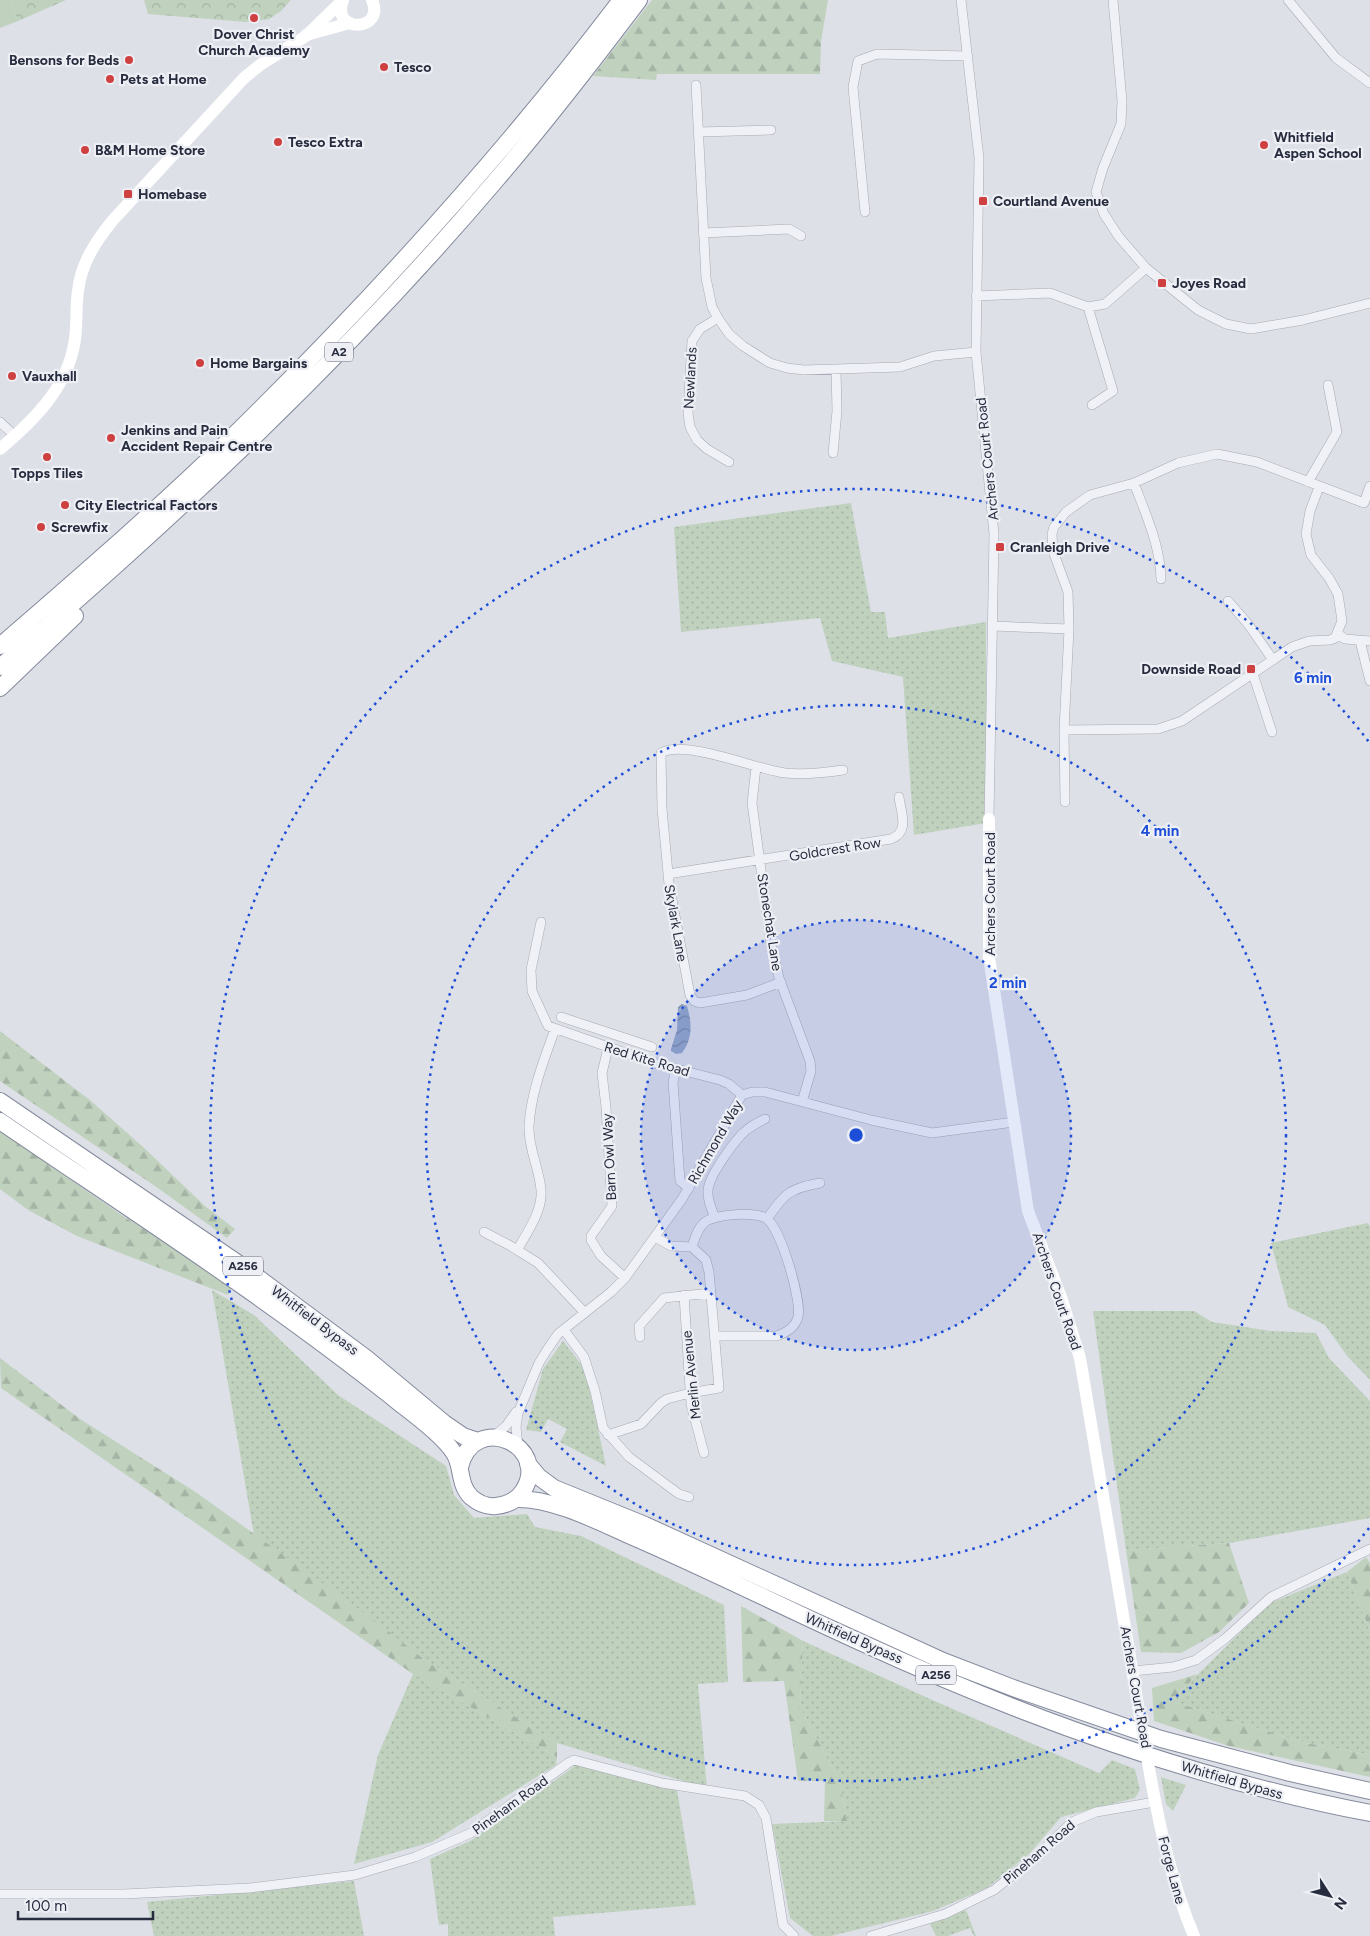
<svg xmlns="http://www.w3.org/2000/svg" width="1370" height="1936" viewBox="0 0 1370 1936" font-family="Figtree,sans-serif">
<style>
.grass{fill:url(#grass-dots)}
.forest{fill:url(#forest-firs)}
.park{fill:url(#park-crowns)}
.pitch{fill:#c0d1be}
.water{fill:url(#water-waves)}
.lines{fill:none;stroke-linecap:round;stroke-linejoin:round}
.street-casing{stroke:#a6aab4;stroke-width:10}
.highway-casing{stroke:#858b9e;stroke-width:18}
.street{stroke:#f0f1f6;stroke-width:9}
.secondary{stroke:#fff;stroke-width:12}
.highway{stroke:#fff;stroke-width:16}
.secondary-bridge{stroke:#fff;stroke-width:12}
.ring{fill:none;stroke:#1d4ed8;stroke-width:2.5;stroke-dasharray:2.5 5}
.poi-dot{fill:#cf4040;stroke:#edeff5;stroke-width:2}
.labels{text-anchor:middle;stroke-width:4.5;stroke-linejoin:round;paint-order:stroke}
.shield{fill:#edeff5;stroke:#626675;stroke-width:1}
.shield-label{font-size:12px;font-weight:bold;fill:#272c3e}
.poi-label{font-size:14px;font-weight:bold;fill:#272c3e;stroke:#edeff5;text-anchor:start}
.street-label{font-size:14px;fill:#272c3e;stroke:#edeff5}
.centre{fill:#1d4ed8;stroke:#edeff5;stroke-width:2.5}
.ring-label{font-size:15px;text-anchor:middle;font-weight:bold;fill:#1d4ed8;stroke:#edeff5;stroke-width:4.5;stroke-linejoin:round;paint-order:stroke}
</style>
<defs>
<pattern id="grass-dots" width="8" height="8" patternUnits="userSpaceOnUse" patternTransform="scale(1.25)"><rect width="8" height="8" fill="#c0d1be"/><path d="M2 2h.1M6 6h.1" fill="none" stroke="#a5b4a4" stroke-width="1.8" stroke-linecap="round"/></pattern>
<pattern id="forest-firs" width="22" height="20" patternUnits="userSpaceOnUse" patternTransform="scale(1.25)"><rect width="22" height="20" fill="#c0d1be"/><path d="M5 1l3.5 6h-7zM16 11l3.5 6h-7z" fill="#a5b4a4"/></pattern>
<pattern id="park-crowns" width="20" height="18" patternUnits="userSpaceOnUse" patternTransform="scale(1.25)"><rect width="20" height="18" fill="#c0d1be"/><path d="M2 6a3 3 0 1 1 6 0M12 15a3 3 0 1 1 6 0" fill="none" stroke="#a5b4a4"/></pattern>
<pattern id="water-waves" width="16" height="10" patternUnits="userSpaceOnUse" patternTransform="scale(1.25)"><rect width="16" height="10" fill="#97a8c8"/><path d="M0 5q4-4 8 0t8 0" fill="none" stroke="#7b89a4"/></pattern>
</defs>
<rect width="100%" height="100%" fill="#dde0e7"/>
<path class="grass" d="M851,503L871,612H885L888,638L986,622V823L914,835L903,677L832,661L820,618L681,632L674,527Z
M1368,1223L1370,1227V1380L1348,1357L1325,1325L1288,1307L1271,1243Z
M212,1290L254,1315L338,1395L446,1466L454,1495L474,1518L527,1514L535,1527L581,1536L724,1605L728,1682L698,1684L707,1788L557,1743L426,1661L254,1535Z
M1093,1311H1194L1212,1322L1271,1331L1316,1333L1329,1358L1370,1401V1518L1229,1543L1126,1550Z
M563,1341L585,1369L606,1466L560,1442L567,1429L548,1419L541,1432L526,1430L543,1369Z
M1347,1572L1370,1631V1755L1301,1742L1171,1701L1270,1603Z
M803,1641L930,1699L1099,1773L1112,1760L1135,1769L1140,1790L1135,1798L1061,1817L1030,1853L987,1888L933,1911L831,1936H813L790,1918L772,1824L847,1821L840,1781L800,1708Z
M413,1674L557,1757L556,1765L432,1842L354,1864L378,1755Z
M576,1765L677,1790L696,1905L553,1917L555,1936H448V1924L439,1925L430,1859L472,1840Z
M1161,1777L1186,1785L1173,1811L1166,1804Z
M354,1881L364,1936H154L147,1902Z
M966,1910L976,1936H974L970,1928L948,1936H936L930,1924Z"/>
<path class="forest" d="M652,0H828L821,41L820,74H657L656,80L593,76Z
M0,1031L91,1101L142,1146L205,1206L235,1229L227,1238L155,1186L0,1081Z
M0,1131L120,1214L233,1285L228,1295L77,1236L28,1210L0,1189Z
M0,1358L80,1419L197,1493L374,1620L426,1661L557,1743V1757L413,1674L1,1388Z
M1229,1543L1249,1603L1219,1632L1181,1653L1141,1652L1126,1550Z
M1366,1557L1370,1563V1631L1347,1572Z
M741,1606L803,1641L800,1708L840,1781L847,1821H824L825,1781H798L784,1681L743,1682Z
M1198,1674L1171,1701L1301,1742L1370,1755V1777L1229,1746L1154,1721L1152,1688Z"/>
<path class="park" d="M10,0H66L18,21Z
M144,0H291L281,11L269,19L246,22L148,14Z"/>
<path class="pitch" d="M0,0H10L18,21L0,28Z"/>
<path class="water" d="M682,1004L687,1006C692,1023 693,1038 682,1053L676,1054L671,1051V1049L677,1030L678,1007Z"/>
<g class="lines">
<defs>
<path id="street" d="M961,0L979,158L976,352L994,534L989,819
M1113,0L1122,101L1121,124L1103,168L1096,192L1104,214L1119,237L1146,268L1198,310L1226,324L1251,329L1303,320L1370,303
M1288,0L1336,58L1370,83
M696,85L706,278L712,307L718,318L729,334L743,346L770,363L787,368L804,370L900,367L934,356L976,352
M698,132L771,130
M865,212L853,87L858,61L877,54L968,56
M703,233L789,229L801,236
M976,296L1050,293L1088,307L1105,304L1146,268
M1088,307L1113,391L1092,405
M718,318L700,329L692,341L688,413L690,427L697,440L707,449L729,462
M0,422L15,436
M833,453L837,411L836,369
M1308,482L1337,432L1328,385
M1134,483C1146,515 1160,545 1161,579
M1228,601L1248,624L1273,660
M994,626L1069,629
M1338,634L1345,639L1370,641
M1360,641L1370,681
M1253,674L1272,732
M1064,730L1158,729L1182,721L1292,647L1309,641L1330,640L1335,638L1342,621L1338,594L1329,578L1311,555L1306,534L1310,511L1319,487
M756,767L752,803L771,944L779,978L810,1061L811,1071L802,1102
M1065,802L1064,730L1069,629L1068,592L1053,551L1052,534L1054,527L1066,512L1090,495L1134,483L1178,463L1217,454L1257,462L1364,503L1370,486
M668,874L891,839C910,832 901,813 899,797
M541,922L531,970L532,991L548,1026L657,1064L720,1080L729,1084L742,1095
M781,982L747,995L700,1003L694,1001L690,995L669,884L662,809L661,753C685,739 755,769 785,773C805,775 823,773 843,770
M561,1017L652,1047
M608,1048L602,1073L606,1107L612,1206L591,1236V1240L601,1256L625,1278
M676,1069L673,1082L680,1181L689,1188
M715,1218C712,1210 707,1200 708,1191C708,1177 732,1145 742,1134C749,1127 756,1123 765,1119
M767,1219C784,1194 790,1188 820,1183
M484,1232L509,1245L538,1263L585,1313
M692,1247C695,1238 697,1229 704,1223C713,1214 757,1211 767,1219C781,1229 802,1301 798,1317C795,1328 786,1333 776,1336H714
M517,1250C527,1233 543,1210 541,1190C539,1167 528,1148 529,1126C531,1092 544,1060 555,1029
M684,1295L691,1404L704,1453
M564,1330L584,1357L595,1391L603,1428L629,1457L679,1494L689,1497
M640,1337L639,1326L664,1298L711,1293
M608,1435L641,1424L661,1403L667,1399L690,1393L719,1388L709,1272L706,1260L692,1247L671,1246L655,1237
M493,1437L506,1426L516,1412
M518,1446L516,1427L518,1413L539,1363L547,1350L558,1334L611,1292L625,1278L682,1199L742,1095L752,1092H765L871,1120L932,1133L1014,1122
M1133,1671L1173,1667L1196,1660L1226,1638L1271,1597L1370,1549
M0,1894H124L250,1888L355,1875L415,1857L471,1833L568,1763L574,1760L662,1783L745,1796L759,1805L766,1818L783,1925L794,1936
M871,1936L945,1914L994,1890L1038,1855L1072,1822L1096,1812L1155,1802"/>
<path id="highway" d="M0,646C77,579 155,512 228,441C369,303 502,157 621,0
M0,667C176,516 347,356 497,179C547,121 593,61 639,0
M0,688L75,616
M0,1101L245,1268L366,1358L444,1423L463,1436L478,1441
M0,1121C132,1211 266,1297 392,1397C410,1412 442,1434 454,1453C463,1467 458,1484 471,1497C478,1503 487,1507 496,1506C507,1505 517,1500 523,1491C552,1446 474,1410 460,1467
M528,1464L539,1477L554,1488L645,1525L943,1661L1016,1689L1161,1739L1290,1773L1370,1791
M516,1499C553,1498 599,1522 633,1537C709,1570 783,1607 858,1641C1021,1716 1193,1779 1370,1813"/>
</defs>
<use href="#street" class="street-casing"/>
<use href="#highway" class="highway-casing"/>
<use href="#street" class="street"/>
<path class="secondary" d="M343,0C330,34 386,32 372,0
M306,35L350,23
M0,449C33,421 66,389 74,345C78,327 75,309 78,291C81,263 96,241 113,220L244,78L260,65L306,36L342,1
M989,819V957L1028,1211L1062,1300L1080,1358L1139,1711
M1150,1774C1160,1829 1172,1884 1194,1936"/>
<use href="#highway" class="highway"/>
<path class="secondary-bridge" d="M1139,1711L1150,1774"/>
</g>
<circle cx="856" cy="1135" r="215" fill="#1d4ed8" fill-opacity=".12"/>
<g class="ring">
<circle cx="856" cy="1135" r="215"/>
<circle cx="856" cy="1135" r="430"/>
<path d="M1369 1528A646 646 0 1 1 1369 742"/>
</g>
<g class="poi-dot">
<circle cx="254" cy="18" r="5"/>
<circle cx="129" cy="60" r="5"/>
<circle cx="384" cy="67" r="5"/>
<circle cx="110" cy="79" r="5"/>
<circle cx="278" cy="142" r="5"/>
<circle cx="1264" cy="145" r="5"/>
<circle cx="85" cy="150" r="5"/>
<rect x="123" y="189" width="10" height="10" rx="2.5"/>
<rect x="978" y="196" width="10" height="10" rx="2.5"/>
<rect x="1157" y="278" width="10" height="10" rx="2.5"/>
<circle cx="200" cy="363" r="5"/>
<circle cx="12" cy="376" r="5"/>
<circle cx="111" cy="438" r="5"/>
<circle cx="47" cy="457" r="5"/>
<circle cx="65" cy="505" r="5"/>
<circle cx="41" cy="527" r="5"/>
<rect x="995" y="542" width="10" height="10" rx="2.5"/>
<rect x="1246" y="664" width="10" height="10" rx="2.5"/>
</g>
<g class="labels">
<g class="shield">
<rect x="325" y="342.5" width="28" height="19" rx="4"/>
<rect x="223" y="1256.5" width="40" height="19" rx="4"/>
<rect x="916" y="1665.5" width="40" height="19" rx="4"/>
</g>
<g class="shield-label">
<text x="339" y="356">A2</text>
<text x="243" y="1270">A256</text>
<text x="936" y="1679">A256</text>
</g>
<g class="poi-label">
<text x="254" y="39" text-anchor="middle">Dover Christ<tspan x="254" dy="16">Church Academy</tspan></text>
<text x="119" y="65" text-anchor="end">Bensons for Beds</text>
<text x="394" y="72">Tesco</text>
<text x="120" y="84">Pets at Home</text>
<text x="1274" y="142">Whitfield<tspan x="1274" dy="16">Aspen School</tspan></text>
<text x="288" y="147">Tesco Extra</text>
<text x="95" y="155">B&amp;M Home Store</text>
<text x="138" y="199">Homebase</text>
<text x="993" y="206">Courtland Avenue</text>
<text x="1172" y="288">Joyes Road</text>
<text x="210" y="368">Home Bargains</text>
<text x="22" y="381">Vauxhall</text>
<text x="121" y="435">Jenkins and Pain<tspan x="121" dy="16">Accident Repair Centre</tspan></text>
<text x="47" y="478" text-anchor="middle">Topps Tiles</text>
<text x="75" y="510">City Electrical Factors</text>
<text x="51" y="532">Screwfix</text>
<text x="1010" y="552">Cranleigh Drive</text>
<text x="1241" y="674" text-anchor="end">Downside Road</text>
</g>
<g class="street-label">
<text transform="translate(690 378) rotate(-87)" y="5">Newlands</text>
<text transform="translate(987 459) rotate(-96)" y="5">Archers Court Road</text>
<text transform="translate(835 849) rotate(-9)" y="5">Goldcrest Row</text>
<text transform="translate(990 894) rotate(-90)" y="5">Archers Court Road</text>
<text transform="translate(770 922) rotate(81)" y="5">Stonechat Lane</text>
<text transform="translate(676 923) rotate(80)" y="5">Skylark Lane</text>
<text transform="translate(647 1059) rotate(17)" y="5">Red Kite Road</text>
<text transform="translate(715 1142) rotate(-60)" y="5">Richmond Way</text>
<text transform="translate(609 1157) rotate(-93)" y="5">Barn Owl Way</text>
<text transform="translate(1057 1291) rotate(71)" y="5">Archers Court Road</text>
<text transform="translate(315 1320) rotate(37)" y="5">Whitfield Bypass</text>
<text transform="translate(691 1375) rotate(-96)" y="5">Merlin Avenue</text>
<text transform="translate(854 1638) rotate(24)" y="5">Whitfield Bypass</text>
<text transform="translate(1136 1687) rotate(80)" y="5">Archers Court Road</text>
<text transform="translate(1232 1780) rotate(16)" y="5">Whitfield Bypass</text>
<text transform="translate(510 1805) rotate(-36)" y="5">Pineham Road</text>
<text transform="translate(1039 1852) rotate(-41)" y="5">Pineham Road</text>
<text transform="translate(1172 1870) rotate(75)" y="5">Forge Lane</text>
</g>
</g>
<circle cx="856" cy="1135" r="8" class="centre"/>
<g class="ring-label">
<text x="1313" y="683">6 min</text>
<text x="1160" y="836">4 min</text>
<text x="1008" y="988">2 min</text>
</g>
<g transform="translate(1330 1896) rotate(126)" stroke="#edeff5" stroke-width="4" paint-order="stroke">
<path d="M0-4L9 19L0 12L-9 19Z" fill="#272c3e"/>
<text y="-8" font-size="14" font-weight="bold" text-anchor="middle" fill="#272c3e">N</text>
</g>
<path d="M18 1911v8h135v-8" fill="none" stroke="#272c3e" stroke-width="2.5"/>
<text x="25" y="1911" font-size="15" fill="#272c3e" stroke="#edeff5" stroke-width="4" paint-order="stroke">100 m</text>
</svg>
